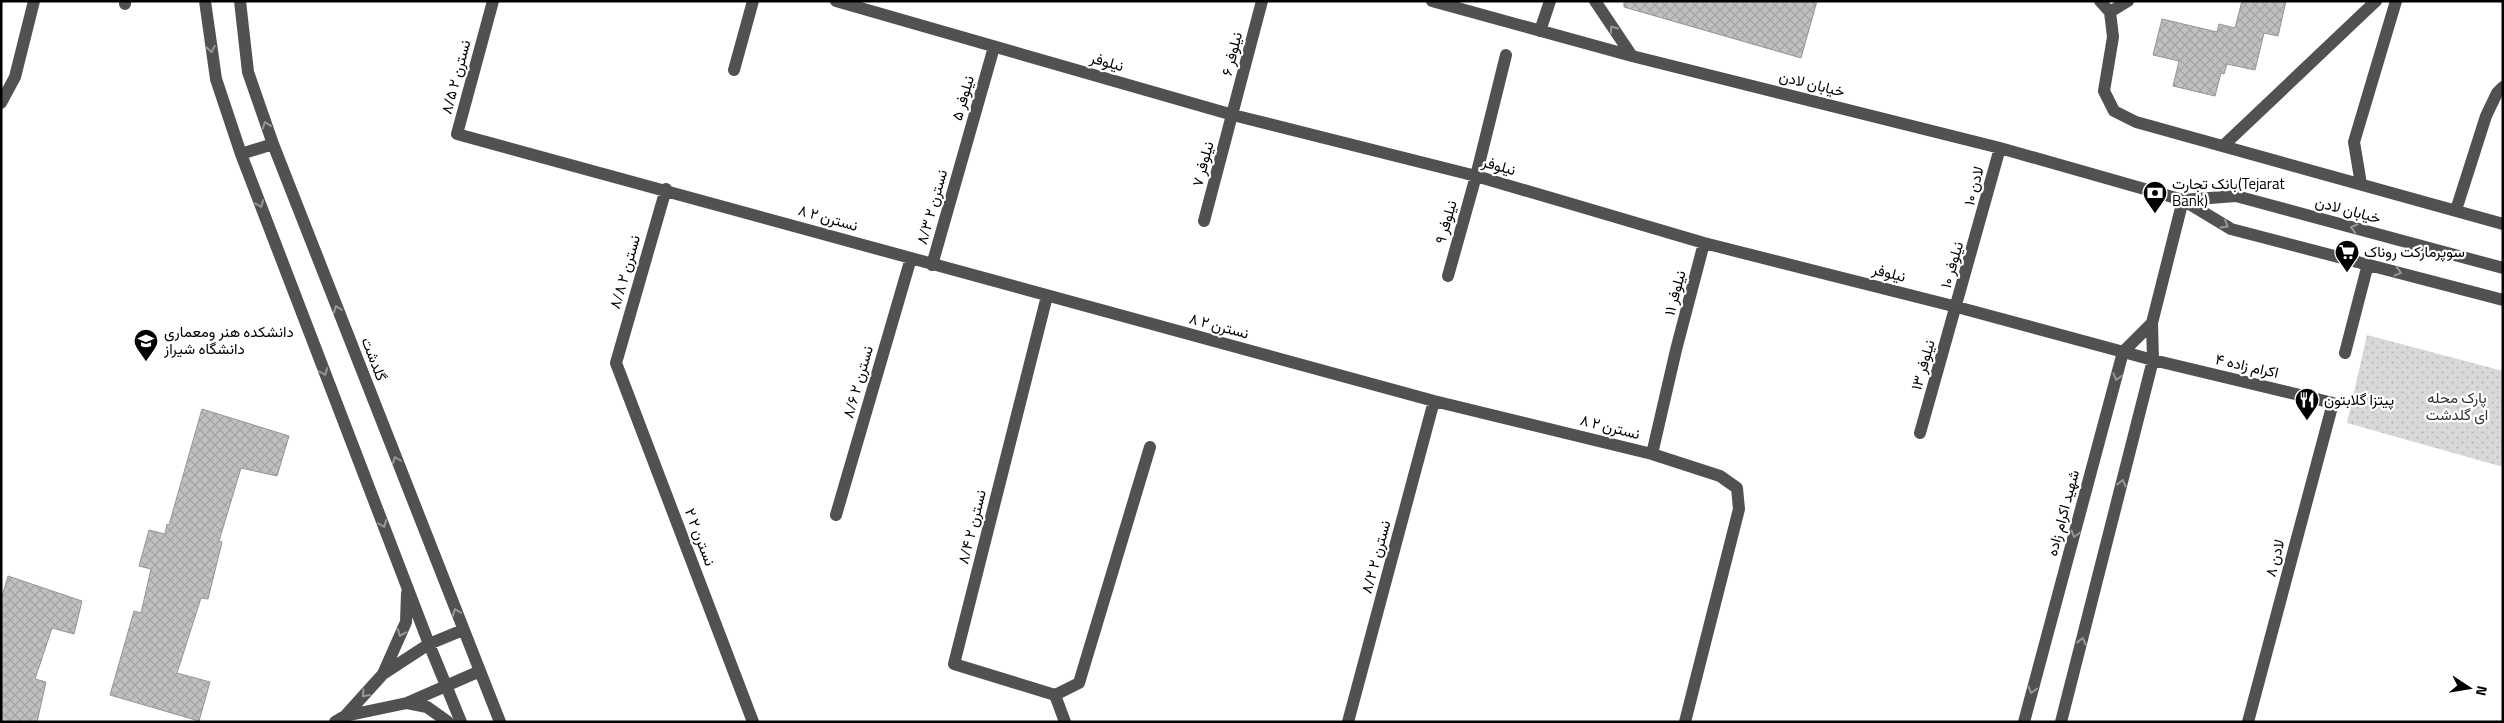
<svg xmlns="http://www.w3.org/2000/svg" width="2504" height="723" viewBox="0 0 2504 723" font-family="'Titillium Web',Vazirmatn,sans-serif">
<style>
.park{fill:url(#park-dots)}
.building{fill:url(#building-cross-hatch);stroke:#959595}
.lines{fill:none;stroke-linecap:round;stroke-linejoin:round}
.minor{stroke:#515151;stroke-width:12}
.oneway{stroke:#979797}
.labels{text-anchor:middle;stroke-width:4.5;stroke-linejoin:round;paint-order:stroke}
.street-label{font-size:15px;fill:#000;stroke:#fff}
.poi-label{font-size:15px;fill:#000;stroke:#fff;text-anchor:start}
.park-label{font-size:15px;fill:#2f2f2f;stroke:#fff}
</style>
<defs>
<pattern id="park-dots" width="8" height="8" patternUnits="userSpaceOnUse" patternTransform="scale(1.25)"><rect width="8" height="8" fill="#d8d8d8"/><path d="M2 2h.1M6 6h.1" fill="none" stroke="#b8b8b8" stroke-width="1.8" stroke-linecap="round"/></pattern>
<pattern id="building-cross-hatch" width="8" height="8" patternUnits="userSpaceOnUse" patternTransform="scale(1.25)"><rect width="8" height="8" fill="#c0c0c0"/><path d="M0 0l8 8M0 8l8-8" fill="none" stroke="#a3a3a3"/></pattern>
</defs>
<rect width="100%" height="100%" fill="#fff"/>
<path class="park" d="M2367,335L2503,371V467L2347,423Z"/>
<path class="building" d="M1624,1H1817L1801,58L1624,7Z
M2242,1H2286L2278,36L2264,33L2255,70L2227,64L2224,74L2221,73L2215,96L2173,86L2179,61L2153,55L2162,19L2217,32L2219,24L2235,28Z
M202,409L289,436L277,476L241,468L219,541L222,542L208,599L201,598L177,673L210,682L199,721L110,695L134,611L141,613L151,569L139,566L149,530L165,534L167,524L169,525Z
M8,576L82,601L74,634L52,628L35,679L46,682L37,722H1V600Z"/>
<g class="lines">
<path class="minor" d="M205,1L216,79L241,154L429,644L461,722
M240,1L248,72L273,144L500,722
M493,1L457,134L1434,401L1652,454L1720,476L1737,488L1739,509L1685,722
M836,1L1233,115L1476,176L1704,243L1957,307L2153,360L2333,403L2248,722
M1432,1L1632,56L2000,148L2183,200L2231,229L2503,300
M1595,1L1632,56
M2100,1L2110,12L2113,37L2104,91L2114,111L2136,122L2503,224
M125,4V1
M2110,12L2128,1
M1540,31L1550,1
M734,70L753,1
M1,103L15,77L34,1
M2223,146L2376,1
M241,154L273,144
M2361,184L2354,142L2396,1
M666,189L616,363L753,722
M2183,200L2236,196L2503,268
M2456,210L2486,116L2497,93L2503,87
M1204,221L1262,1
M932,265L994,47
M1448,276L1476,176L1506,55
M1047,296L954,664L1055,695
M2345,353L2368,264
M1920,433L2000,148
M1652,454L1676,350L1704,243
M836,515L911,258
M383,674L406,622L407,593
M1055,695L1079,683L1150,447
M1055,695L1065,722
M407,703L427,707L448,722
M345,716L383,674L429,644L463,630
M335,722L345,716L407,703L480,671
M1348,722L1434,401
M2024,722L2123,352L2152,323
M2061,722L2153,360L2152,323L2183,200"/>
</g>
<defs><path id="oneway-chevron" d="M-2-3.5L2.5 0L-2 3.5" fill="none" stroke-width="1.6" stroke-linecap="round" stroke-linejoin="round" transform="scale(1.25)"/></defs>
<g class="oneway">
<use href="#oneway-chevron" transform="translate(1613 29) rotate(-125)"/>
<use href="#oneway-chevron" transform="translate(211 49) rotate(80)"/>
<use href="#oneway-chevron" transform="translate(266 125) rotate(-109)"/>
<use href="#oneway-chevron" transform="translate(260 204) rotate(69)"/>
<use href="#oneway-chevron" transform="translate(2225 225) rotate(30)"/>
<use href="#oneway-chevron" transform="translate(2354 228) rotate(-165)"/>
<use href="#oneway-chevron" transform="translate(2398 272) rotate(15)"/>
<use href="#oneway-chevron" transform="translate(337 309) rotate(-111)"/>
<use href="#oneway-chevron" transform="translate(324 372) rotate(69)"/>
<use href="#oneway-chevron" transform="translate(2117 377) rotate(105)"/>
<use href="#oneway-chevron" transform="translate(396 460) rotate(-111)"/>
<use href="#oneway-chevron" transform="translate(2122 483) rotate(-76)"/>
<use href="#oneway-chevron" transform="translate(383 524) rotate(69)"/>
<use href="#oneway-chevron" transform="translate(2075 534) rotate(105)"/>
<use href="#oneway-chevron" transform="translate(456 612) rotate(-111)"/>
<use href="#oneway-chevron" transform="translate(401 633) rotate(112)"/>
<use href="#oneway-chevron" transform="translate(2082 641) rotate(-76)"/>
<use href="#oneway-chevron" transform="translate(2032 690) rotate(105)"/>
<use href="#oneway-chevron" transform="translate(365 694) rotate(132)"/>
</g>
<defs>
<symbol id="bank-pin" viewBox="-11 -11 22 30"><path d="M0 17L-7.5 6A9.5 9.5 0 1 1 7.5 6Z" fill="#000" stroke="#fff"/><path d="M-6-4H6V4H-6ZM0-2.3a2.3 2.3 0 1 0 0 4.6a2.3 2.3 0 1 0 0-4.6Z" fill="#fff"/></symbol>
<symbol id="supermarket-pin" viewBox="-11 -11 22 30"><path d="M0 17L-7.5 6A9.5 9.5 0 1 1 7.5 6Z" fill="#000" stroke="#fff"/><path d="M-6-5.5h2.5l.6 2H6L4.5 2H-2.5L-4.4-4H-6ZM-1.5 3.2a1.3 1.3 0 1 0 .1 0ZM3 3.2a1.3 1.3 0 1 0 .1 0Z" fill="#fff"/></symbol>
<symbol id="university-pin" viewBox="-11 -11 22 30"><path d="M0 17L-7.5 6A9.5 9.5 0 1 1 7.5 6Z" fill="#000" stroke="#fff"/><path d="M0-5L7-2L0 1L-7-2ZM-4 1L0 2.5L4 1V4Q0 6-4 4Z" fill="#fff"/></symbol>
<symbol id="restaurant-pin" viewBox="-11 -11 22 30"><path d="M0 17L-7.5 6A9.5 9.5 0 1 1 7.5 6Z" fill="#000" stroke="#fff"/><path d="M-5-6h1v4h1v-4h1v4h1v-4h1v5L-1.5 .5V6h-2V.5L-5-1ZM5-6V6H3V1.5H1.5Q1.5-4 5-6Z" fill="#fff"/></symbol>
</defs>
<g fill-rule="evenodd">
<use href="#bank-pin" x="2141" y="179" width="28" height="38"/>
<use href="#supermarket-pin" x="2333" y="238" width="28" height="38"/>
<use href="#university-pin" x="132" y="327" width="28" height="38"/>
<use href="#restaurant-pin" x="2293" y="386" width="28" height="38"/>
</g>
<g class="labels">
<g class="street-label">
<text transform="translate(1232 54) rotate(-76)" y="5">۶ نیلوفر</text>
<text transform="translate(1107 62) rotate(16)" y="5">نیلوفر</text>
<text transform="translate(456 77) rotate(-75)" y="5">۸/۵ نسترن ۲</text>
<text transform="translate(1812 84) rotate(14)" y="5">خیابان لادن</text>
<text transform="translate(963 98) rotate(-74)" y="5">۵ نیلوفر</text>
<text transform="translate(1203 164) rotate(-75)" y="5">۷ نیلوفر</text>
<text transform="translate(1499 166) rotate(16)" y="5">نیلوفر</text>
<text transform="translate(1974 186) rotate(-75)" y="5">۱۰ لادن</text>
<text transform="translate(932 207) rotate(-74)" y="5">۸/۳ نسترن ۲</text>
<text transform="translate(2348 210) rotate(15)" y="5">خیابان لادن</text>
<text transform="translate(828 218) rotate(16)" y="5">۸ نسترن ۲</text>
<text transform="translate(1446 222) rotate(-74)" y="5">۹ نیلوفر</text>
<text transform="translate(1952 265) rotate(-74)" y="5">۱۰ نیلوفر</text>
<text transform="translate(625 272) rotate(-74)" y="5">۸/۸ نسترن ۲</text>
<text transform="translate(1889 273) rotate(14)" y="5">نیلوفر</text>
<text transform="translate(1675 293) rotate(-75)" y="5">۱۱ نیلوفر</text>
<text transform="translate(1219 326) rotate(15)" y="5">۸ نسترن ۲</text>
<text transform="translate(374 359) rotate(69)" y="5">گلدشت</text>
<text transform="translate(1923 365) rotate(-74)" y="5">۱۳ نیلوفر</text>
<text transform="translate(2247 366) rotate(13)" y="5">۴ اکرام زاده</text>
<text transform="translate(858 382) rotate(-74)" y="5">۸/۶ نسترن ۲</text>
<text transform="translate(1610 427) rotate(14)" y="5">۸ نسترن ۲</text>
<text transform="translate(2063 513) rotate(-75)" y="5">شهید اکرام زاده</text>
<text transform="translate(972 527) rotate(-76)" y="5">۸/۴ نسترن ۲</text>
<text transform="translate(700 537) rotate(69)" y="5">۲ نسترن ۲</text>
<text transform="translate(1376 557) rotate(-75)" y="5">۸/۲ نسترن ۲</text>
<text transform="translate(2275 558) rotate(-75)" y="5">۸ لادن</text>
</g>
<g class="poi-label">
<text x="2172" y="189">بانک تجارت(Tejarat<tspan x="2172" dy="17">Bank)</tspan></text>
<text x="2364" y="257">سوپرمارکت روناک</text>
<text x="164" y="337">دانشکده هنر‌ ومعماری<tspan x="164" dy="17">دانشگاه شیراز</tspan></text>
<text x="2324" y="405">پیتزا گلابتون</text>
</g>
<g class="park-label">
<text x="2457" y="403">پارک محله<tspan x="2457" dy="17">ای گلدشت</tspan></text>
</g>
</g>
<rect width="2504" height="723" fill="none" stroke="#000000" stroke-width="5"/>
<g transform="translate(2469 688) rotate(102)" stroke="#ffffff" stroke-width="4" paint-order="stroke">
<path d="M0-4L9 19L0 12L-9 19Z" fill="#000000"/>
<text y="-8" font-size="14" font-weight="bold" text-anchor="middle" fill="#000000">N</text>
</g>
</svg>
